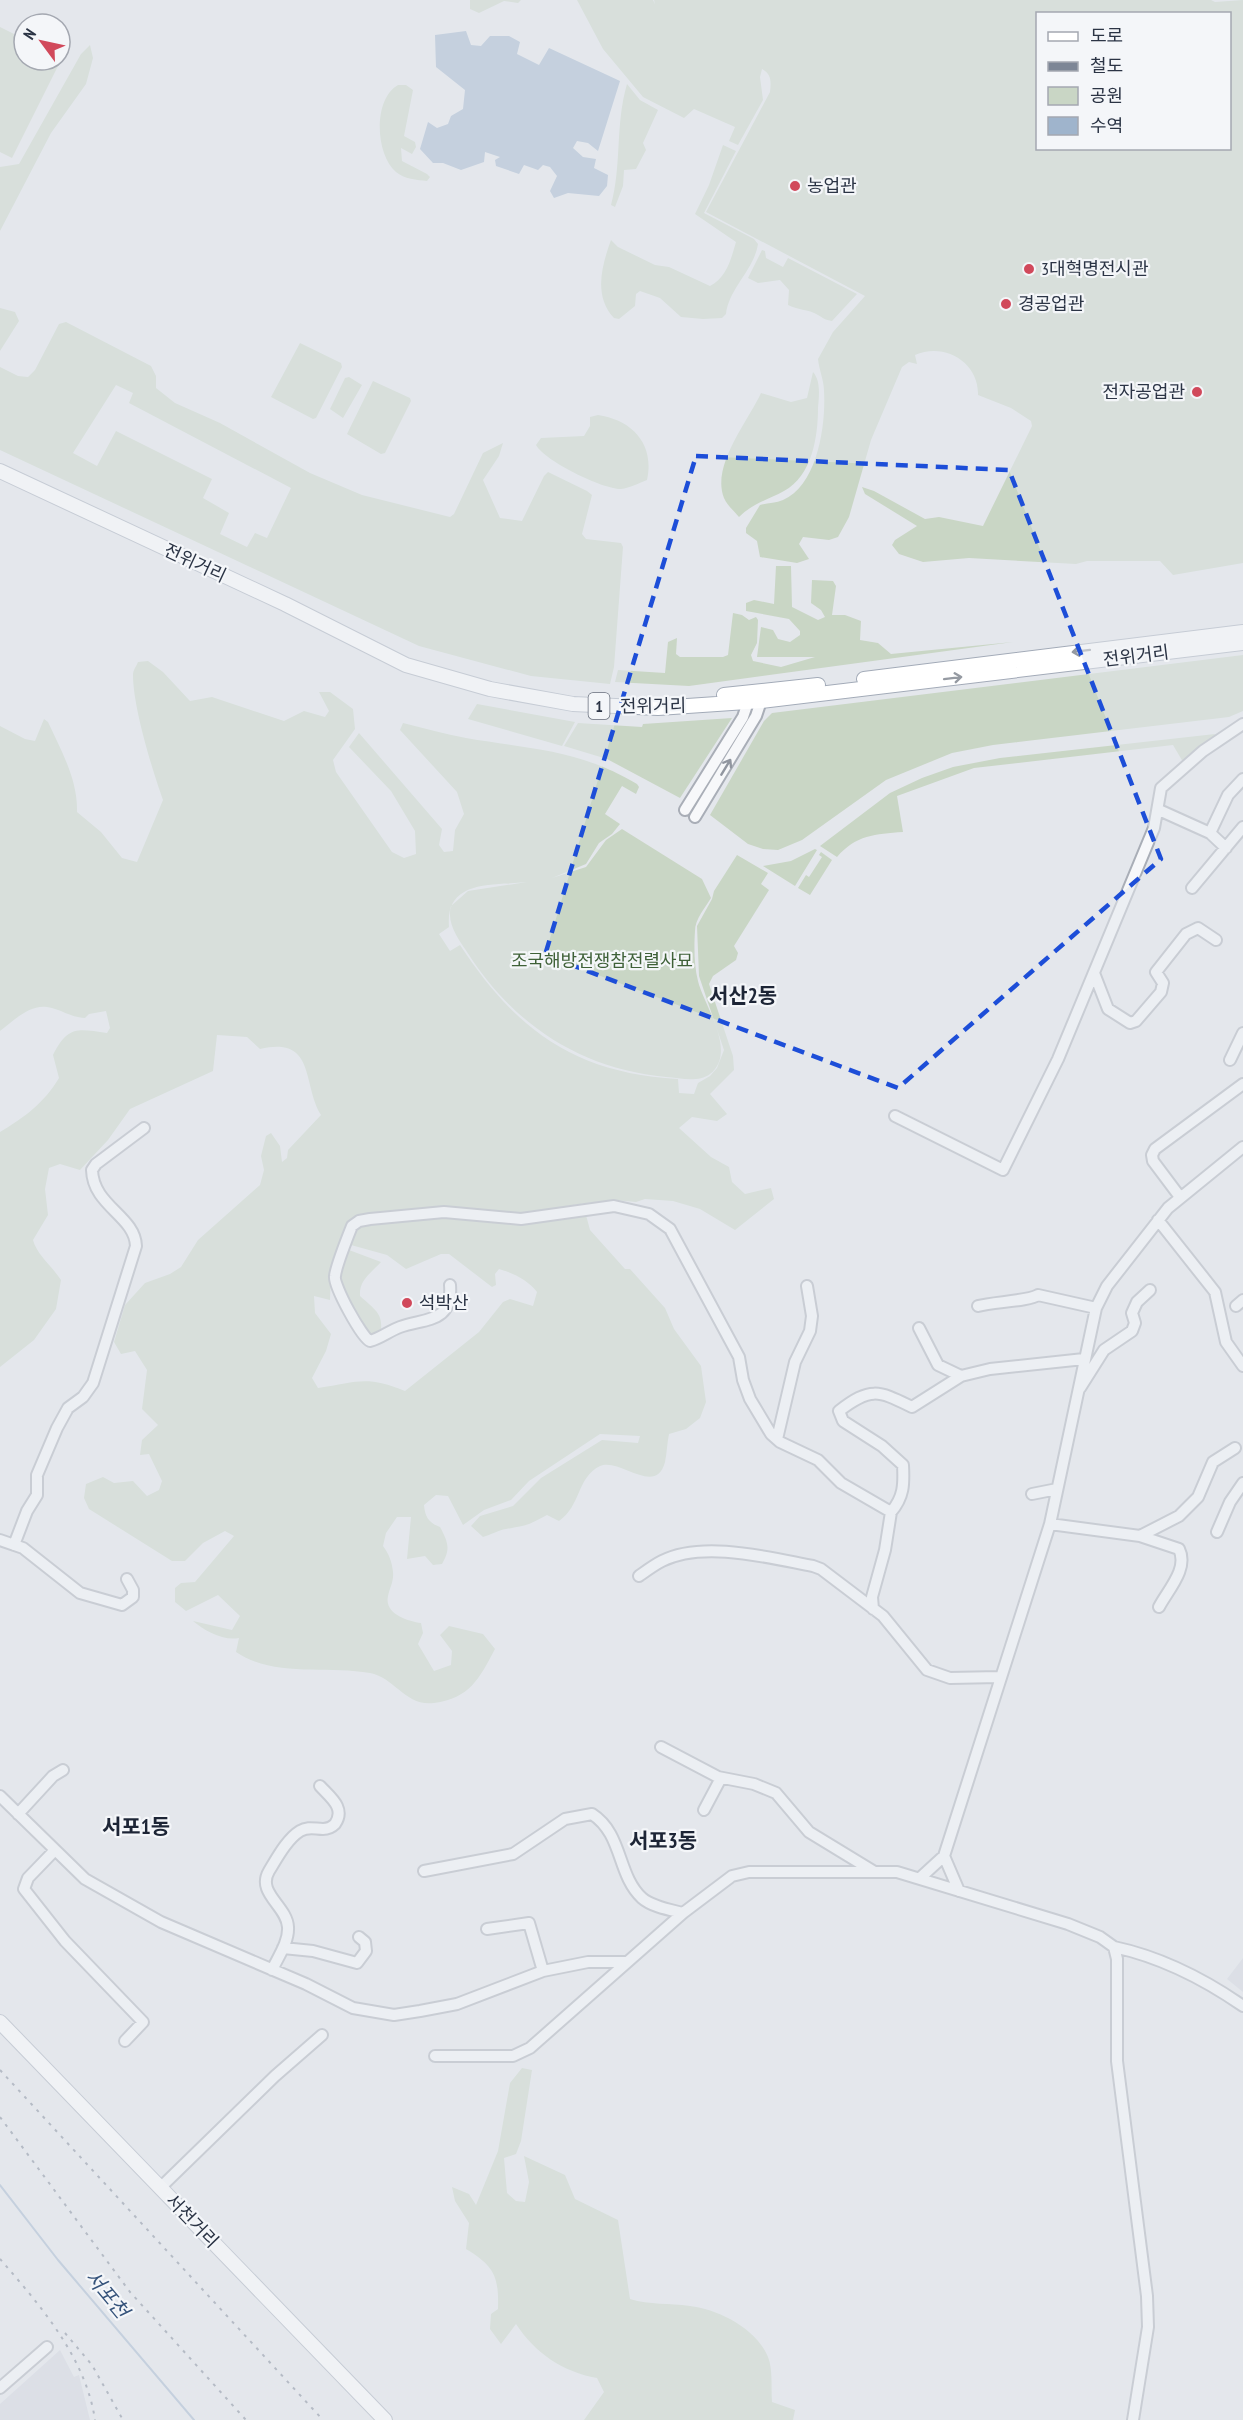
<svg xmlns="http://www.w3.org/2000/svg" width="1243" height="2420" viewBox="0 0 1243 2420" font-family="'PT Sans Narrow','Noto Sans KR',sans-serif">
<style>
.built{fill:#d2d6de}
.green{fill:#c9d6c5;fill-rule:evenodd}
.water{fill:#9fb4cc}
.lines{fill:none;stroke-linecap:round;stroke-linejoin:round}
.stream{stroke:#9fb4cc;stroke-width:2}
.minor-casing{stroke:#a9aeb7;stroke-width:14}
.major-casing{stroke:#a3abb8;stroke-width:16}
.minor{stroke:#f7f8fa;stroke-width:10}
.major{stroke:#fff;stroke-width:14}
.rail{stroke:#7d8696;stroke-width:2;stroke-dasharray:3 6;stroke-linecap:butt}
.oneway{stroke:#959aa2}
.oneway2{stroke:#9196a0}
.marked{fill:none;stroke:#1d4ed8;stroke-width:4.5;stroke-dasharray:12 8;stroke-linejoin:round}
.poi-dot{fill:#d1495b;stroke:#f4f6f9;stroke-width:2}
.labels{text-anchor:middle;stroke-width:4.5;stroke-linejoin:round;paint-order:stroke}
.shield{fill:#f4f6f9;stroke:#676e7b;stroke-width:1.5}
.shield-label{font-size:16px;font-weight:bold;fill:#2b3445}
.poi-label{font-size:18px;fill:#2b3445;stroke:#f4f6f9;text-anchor:start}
.street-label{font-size:18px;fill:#2b3445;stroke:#f4f6f9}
.park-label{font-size:18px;fill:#3f6138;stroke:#f4f6f9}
.water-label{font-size:20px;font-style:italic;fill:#34527a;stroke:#f4f6f9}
.quarter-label{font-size:21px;font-weight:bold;fill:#1d2536;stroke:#f4f6f9}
</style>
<rect width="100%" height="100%" fill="#e4e7ec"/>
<path class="built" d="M1243,1958V1992L1227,1979Z
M60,2350L74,2377L79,2375L90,2420H0V2404Z"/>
<path class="green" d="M470,0H521L518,3L504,1L479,13L470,9Z
M577,0H653L655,4L654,0H1211L1215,2L1243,0V563L1173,575L1160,561H1087L1076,564L969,558L923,562L899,554L892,545L895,540L917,526L865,494L862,487L874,491L925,519L939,517L983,526L1032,426L1031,421L1011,408L978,395C979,362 944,342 915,355L917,364L909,362L902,367L871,440L849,517L838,537L829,540L803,537L799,544L809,559L797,563L760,557L757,541L746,533V528L760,505C767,503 776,503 783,500C818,485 826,424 824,391C824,380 819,370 818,359L833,332L865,296L706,212L770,92C771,83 772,74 762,69L760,77L763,100L738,145L729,141L735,127L694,109L684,118L643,97L603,49ZM1038,14H1230V148H1038Z
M0,27L24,39V60L62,58L12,158L0,152Z
M90,45L93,58L86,84L51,133L0,231V167L19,164L81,54Z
M627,84L640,100L658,110L643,143L646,150L636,169L624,170L623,186L615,207L611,205C622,165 615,125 627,84Z
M398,85H406L413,90L404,136L415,142L416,147L412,154L401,148L402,161L427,174L430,177L427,181C417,180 404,179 396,172C375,154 373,99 398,85Z
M723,145L736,151L704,213L754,239L758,244C754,270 729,288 726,314L722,318L703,319L681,317L660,298L640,291L636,294L635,306L619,319L614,318C593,296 602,265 611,240L618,247L655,265L669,267L710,286C727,277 731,259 736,242L695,214L709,185Z
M762,250L765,251L766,258L783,267L788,258L857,294L832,321C825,320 823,318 818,315C808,309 797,310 788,305L789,290L780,280L758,283L748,278Z
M0,308L15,312L19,321L0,351Z
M66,322L151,366L156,376V388L175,403L220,423L310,473L362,495L450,517L454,514L483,453L503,443L499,456L483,480L500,518L522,521L544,476L548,472L587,491L592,495L582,534L586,539L621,543L623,547L614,667L610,684L531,676L419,646L0,450V367L18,376L28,377L35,370L59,324ZM116,385L133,393L129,403L291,488L267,538L255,533L247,547L220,534L229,513L203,498L212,479L116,431L97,466L73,453Z
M300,343L341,363L342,367L316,418L313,419L271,397Z
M813,372C821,381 819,396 818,408C818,437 812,476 784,491C768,500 753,503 739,517C734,511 727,505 724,498C711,466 748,421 761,393L791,402L807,398Z
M349,377L362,385L343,418L330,409L345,378Z
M373,381L410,398L411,401L385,453L381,454L347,434Z
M598,415C632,420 655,444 647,480C639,483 630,488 621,489C602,489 545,461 536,445L541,438L584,436L590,426V417Z
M776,566H791L792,607L818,620L825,617L821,610L811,603L812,580L833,581L836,586L832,615H845L861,621L860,640L878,643L891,654L1013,642L689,686L615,682L618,670L665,673L668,642L677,638L676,654L680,657H723L728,655L733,613L742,615L749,620L756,617L758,620L757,643L751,655L753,661L781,667L815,657H757L761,627L773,630L778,639L790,642L800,635V631L789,619L746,611V603L754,600L774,604Z
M1243,655V711L1229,717L993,745L952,753L886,780L802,840L778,850L763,849L748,844L710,815L764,721L772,713Z
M148,661L163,672L190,701L212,697L284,721L304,711L325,717L329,711L319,692H330L353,709L355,729L333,760L336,772L392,852L404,858L416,854L415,831L391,791L349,747L359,733L442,829L439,845L444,852L453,851L455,830L464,814L457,792L400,730L403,723C424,728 445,734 466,738C530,749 578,749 637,784L639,787L636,794L622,786L605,814L620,824L612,834L599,843L586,864L552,878L586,867L606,840L622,829L702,879L711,898C705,908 695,919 695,931C694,946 694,966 698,981C704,1006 738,1052 710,1074C698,1083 680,1078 666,1077C582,1069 515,1026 469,955C459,940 446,924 451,906L468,891L527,882C493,886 445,879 449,927L439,934L450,951L460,945C516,1030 574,1073 678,1079L679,1093L694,1094L698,1083L710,1076L717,1068L724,1050L699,976L697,926L712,899L714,891L737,855L768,873L761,884L769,890L734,946L738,953L736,960L713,976L709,984L733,1056L734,1070L710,1094L727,1114L717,1121L692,1117L679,1128L711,1157L729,1167L732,1182L745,1194L771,1188L774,1199L735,1230L700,1209L673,1201L645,1199L636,1202L614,1200L587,1203L520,1213L435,1207L363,1215L350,1223L341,1238L331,1273L330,1300L314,1296L315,1313L331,1334L326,1351L312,1378L318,1388C357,1382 367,1375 405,1391L479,1332L503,1302L510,1299L533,1306L537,1292C528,1280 513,1273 499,1269L495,1274L496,1285L492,1287L449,1254H441L406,1269L387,1255L351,1245L359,1224C435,1215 510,1221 586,1215L590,1230L625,1269H630L665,1308L674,1329L701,1366L706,1402L700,1418L686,1429L669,1434C667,1443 667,1453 665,1462C656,1497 619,1457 600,1466C577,1477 581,1506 559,1521L547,1515C526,1526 529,1525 506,1529C498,1530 491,1535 483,1537L471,1526L480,1516L513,1506L541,1478L602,1440L638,1443L640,1436L600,1434L529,1481L511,1500L484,1510L463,1525L448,1496L436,1495L424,1505C425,1517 429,1523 440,1527C448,1542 451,1549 442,1564L433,1565L425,1556L407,1559L411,1517H397L386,1533L383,1546C389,1554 392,1562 393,1572C394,1581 390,1587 388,1596C384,1614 408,1621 421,1623L423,1633L418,1644L434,1671L451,1665L452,1651L440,1635L449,1626L483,1634L495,1649C479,1679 470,1698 434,1703C406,1707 394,1677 370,1673C325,1665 275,1678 236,1652L239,1638C223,1641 205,1631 193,1621L232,1630L240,1616L218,1595L186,1611L175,1602V1588L181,1583L195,1582L234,1536L225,1531L203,1543L185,1561H172L89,1509L84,1498L86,1484L103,1477L114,1483L133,1481L147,1496L159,1490L162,1481L149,1454L140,1455L142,1440L158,1425L142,1409L147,1370L135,1351L121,1354L114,1342L125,1305L145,1283L170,1274L181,1267L198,1240L260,1185L264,1170L261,1156L266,1136L271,1133L280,1146L282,1162L287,1158L288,1150L321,1115C302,1084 316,1036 260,1049L247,1037L217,1035L213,1071L130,1109L108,1140L80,1170L60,1164L49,1168L45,1189L48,1215L33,1240C37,1255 52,1266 61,1280L56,1309L34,1340L0,1367V1132C25,1117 44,1103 59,1078L53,1055C68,1025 78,1029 107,1033L110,1028L106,1011L89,1014L85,1018C69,1017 61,1009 47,1007C30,1004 13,1021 0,1031V726L25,739L35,741L44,719L48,722C61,750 78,780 77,812L101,832L122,858L137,862L163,800C152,769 133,707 133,675C133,670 136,667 138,662Z
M477,704L575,722L562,746L468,719Z
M732,718L680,798L607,759L564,746L578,723L642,727L643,724Z
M1215,734L1213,740L1183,762L1173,745L974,768L897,796L903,832C875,834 856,835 837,857L820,846L890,793L922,778L953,767L1000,758Z
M815,849L817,850L795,886L763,866L791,861Z
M821,852L832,860L810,895L798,888L806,875L809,877L811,874L822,857L819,855Z
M349,1250L381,1262C370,1274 359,1280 360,1296C374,1309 385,1314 380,1334L374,1338L364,1334C359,1320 338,1286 339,1278C340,1269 346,1259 349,1250Z
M522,2068L532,2070L521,2141L516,2154L504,2158L507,2193L516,2201L525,2202L529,2182L524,2156L565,2175L575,2199L618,2220L630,2299C650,2305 669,2303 690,2306C718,2309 757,2329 768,2357C773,2369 771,2388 772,2402L795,2410L793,2420H584L604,2392L597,2378C563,2372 535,2353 516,2324L501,2344L490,2329L491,2314L498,2309C499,2276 494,2266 466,2249L469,2223L455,2201L452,2187L469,2194L476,2205L498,2151L510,2083Z"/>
<path class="water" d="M466,31L471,45L481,46L490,36H509L520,42L517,54L539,65L549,48L620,81L598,151L588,143L577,141L573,148L583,157L596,159L594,168L608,175L607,186L599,196L568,193L554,198L550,191L557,176L550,167L543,165L538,170L524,165L519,174L496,166L495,160L500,157L485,152L484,162L461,170L443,163H433L420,149L428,122L437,128L448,124L451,116L463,109L465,90L436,67L435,35Z"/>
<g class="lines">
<path class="stream" d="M0,2185L58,2260L194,2420"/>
<defs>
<path id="minor" d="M685,810L743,717L748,702
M1159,810L1210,833L1226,848
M695,817L756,716L761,701
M1210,833L1228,795L1243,779
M1192,888L1243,827
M1094,973L1108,1009L1130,1023L1136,1021L1161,992L1163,983L1156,972L1186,934L1198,928L1216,940
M1230,1060L1243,1033
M895,1116L1003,1170L1058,1059L1154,828L1161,788L1203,751L1243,724
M1180,1197L1153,1161L1152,1155L1155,1149L1243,1084
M1158,1220L1215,1292L1226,1342L1243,1366
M450,1285C453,1323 426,1318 400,1327C389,1331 381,1338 370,1341C362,1338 333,1285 335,1276C336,1267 348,1236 352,1226L359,1221L370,1219L444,1212L521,1219L614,1206L649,1214L670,1229L739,1357L743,1380L750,1399L771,1434L780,1442L818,1460L841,1483L891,1512C904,1497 904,1484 903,1465L882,1446L843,1421L839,1411C871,1386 879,1391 912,1407L961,1376L990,1369L1084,1359
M978,1306C993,1302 1029,1301 1038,1295L1096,1308
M1236,1306L1243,1300
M919,1328L938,1365L961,1376
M1080,1388L1104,1350L1132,1331L1135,1323L1132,1313L1137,1302L1150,1290
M777,1439L795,1362L810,1331L812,1316L807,1286
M1032,1494L1057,1489
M1050,1524L1140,1536L1179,1549C1189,1569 1167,1591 1159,1607
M1217,1532L1230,1502L1243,1483
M1140,1536L1179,1516L1198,1497L1213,1462L1235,1448
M0,1540L23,1548L80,1593L122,1605L133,1597V1590L127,1579
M14,1545L27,1511L37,1495V1475L57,1428L68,1408L83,1397L93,1383L136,1246C135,1216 93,1206 92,1170L96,1164L144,1128
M639,1576C646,1571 654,1565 662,1561C703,1540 770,1558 813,1566L821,1569L883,1616L927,1670L950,1678L999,1677
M873,1609L872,1597L885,1550L891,1512
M661,1747L718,1777L754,1784L776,1793L809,1832L873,1871
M0,1796L85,1879L161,1922L306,1984L353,2008L394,2015L420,2011L457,2004L543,1971L588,1962H625
M704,1810L721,1778
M18,1814L53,1776L63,1770
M55,1850L28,1878L24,1889L65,1941L143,2022L125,2041
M944,1856L959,1891
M424,1871L513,1854L565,1819L592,1814C623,1834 617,1875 642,1898C652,1907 671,1910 683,1913
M920,1878L944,1856L1050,1524L1096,1308L1107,1286L1168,1208L1243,1147
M487,1929L529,1923L543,1971
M1114,1947C1161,1957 1204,1979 1243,2006
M283,1948L313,1951L357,1963L366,1951L365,1942L359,1937
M272,1970C278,1957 289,1942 288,1927C287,1906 256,1893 269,1871C277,1858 287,1839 300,1831C308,1826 315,1829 323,1829C327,1829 332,1827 335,1824C346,1808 330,1797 320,1786
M435,2056H513L530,2048L683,1913L732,1876L749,1872H897L1068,1924L1100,1937L1114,1947L1117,1959V2061L1147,2296L1148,2327L1133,2420
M160,2188L275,2076L322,2035
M0,2388L47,2347"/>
<path id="major" d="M0,471L285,604L406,665L490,689L573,704L658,708L761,701L1243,643
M864,679L1243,632
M724,695L818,685
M0,2022L385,2420"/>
</defs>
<use href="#minor" class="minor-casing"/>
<use href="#major" class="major-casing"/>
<use href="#minor" class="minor"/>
<use href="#major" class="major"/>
<path class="rail" d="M0,2070L323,2420
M0,2117L130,2292L246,2420
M0,2259C40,2305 86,2358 95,2420
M65,2333L92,2365L123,2420"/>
</g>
<defs><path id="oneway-shaft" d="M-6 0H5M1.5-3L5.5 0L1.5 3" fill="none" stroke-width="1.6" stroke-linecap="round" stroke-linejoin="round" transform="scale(1.5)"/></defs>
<g class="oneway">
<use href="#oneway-shaft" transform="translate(1081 651) rotate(173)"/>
<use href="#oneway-shaft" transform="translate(953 678) rotate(-7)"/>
</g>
<use class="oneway2" href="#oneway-shaft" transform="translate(726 767) rotate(-59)"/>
<path d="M0 0H1243V2420H0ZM696,456L1009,470L1161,859L898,1088L545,955Z" fill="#e4e7ec" fill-opacity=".55" fill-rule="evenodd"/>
<path class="marked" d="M696,456L1009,470L1161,859L898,1088L545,955Z"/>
<g class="poi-dot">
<circle cx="795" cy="186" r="6"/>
<circle cx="1029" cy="269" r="6"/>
<circle cx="1006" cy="304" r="6"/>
<circle cx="1197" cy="392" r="6"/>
<circle cx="407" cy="1303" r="6"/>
</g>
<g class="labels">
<rect class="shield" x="588.5" y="693" width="21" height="26" rx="4.5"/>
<g class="shield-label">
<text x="599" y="712">1</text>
</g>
<g class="poi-label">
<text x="807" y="192">농업관</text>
<text x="1041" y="275">3대혁명전시관</text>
<text x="1018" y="310">경공업관</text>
<text x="1185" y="398" text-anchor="end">전자공업관</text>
<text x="419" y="1309">석박산</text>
</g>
<g class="street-label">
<text transform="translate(195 563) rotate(25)" y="6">전위거리</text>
<text transform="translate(1136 656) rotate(-7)" y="6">전위거리</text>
<text transform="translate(653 706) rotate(-1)" y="6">전위거리</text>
<text transform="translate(192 2221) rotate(46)" y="6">서천거리</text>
</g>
<g class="park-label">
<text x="602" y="967">조국해방전쟁참전렬사묘</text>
</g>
<g class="water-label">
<text transform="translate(107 2294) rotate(50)" y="7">서포천</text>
</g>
<g class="quarter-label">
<text x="743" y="1003">서산2동</text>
<text x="136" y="1834">서포1동</text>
<text x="663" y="1848">서포3동</text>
</g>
</g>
<rect x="1036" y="12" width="195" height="138" fill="#f4f6f9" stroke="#a4a8b1" stroke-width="1.5"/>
<rect x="1048" y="32" width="30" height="9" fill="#ffffff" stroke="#a4a8b1" stroke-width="1.5"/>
<text x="1090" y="42" font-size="18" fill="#2b3445">도로</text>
<rect x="1048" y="62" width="30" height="9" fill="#7d8696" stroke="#a4a8b1" stroke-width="1.5"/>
<text x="1090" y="72" font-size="18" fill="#2b3445">철도</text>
<rect x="1048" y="87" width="30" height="18" fill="#c9d6c5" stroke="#a4a8b1" stroke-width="1.5"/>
<text x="1090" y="102" font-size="18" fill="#2b3445">공원</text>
<rect x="1048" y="117" width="30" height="18" fill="#9fb4cc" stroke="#a4a8b1" stroke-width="1.5"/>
<text x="1090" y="132" font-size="18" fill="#2b3445">수역</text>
<g transform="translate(42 42) rotate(303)"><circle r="28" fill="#f4f6f9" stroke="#a4a8b1" stroke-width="1.5"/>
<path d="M0-4.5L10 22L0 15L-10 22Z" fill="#d1495b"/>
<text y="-9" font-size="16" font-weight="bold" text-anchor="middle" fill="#2b3445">N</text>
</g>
</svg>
